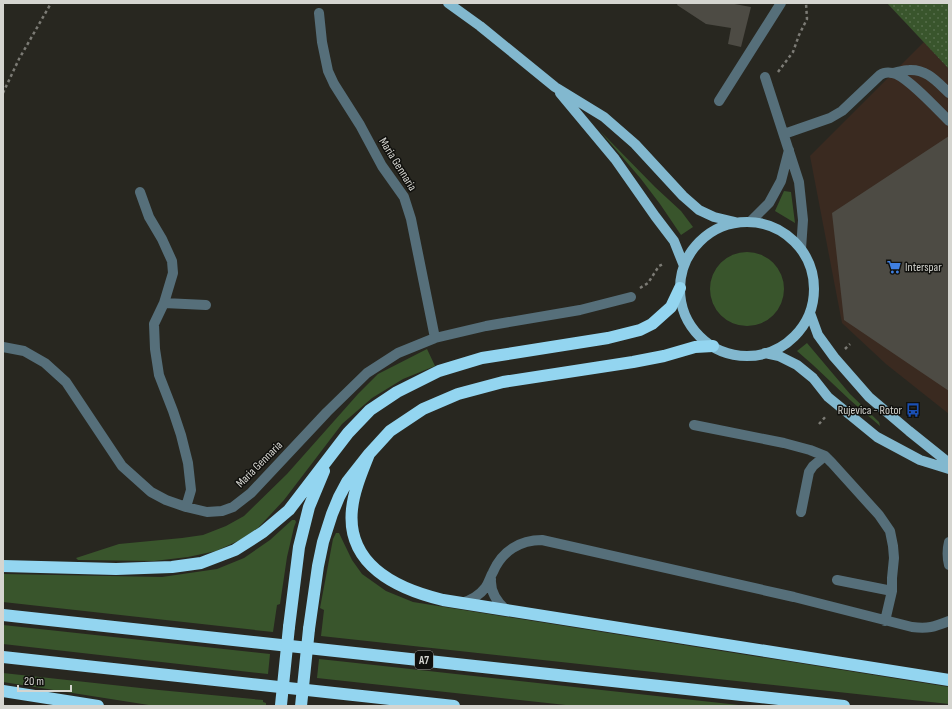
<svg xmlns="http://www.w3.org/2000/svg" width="952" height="709" viewBox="0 0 952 709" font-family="'Sofia Sans Condensed',sans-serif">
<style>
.commercial{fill:#3a2a20}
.grass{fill:#39552c}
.garden{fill:url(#garden-dots)}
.building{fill:#4d4b44}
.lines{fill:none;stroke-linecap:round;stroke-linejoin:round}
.path{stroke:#7c7b75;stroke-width:2.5;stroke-dasharray:3 3;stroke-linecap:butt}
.minor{stroke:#566f7a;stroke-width:10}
.major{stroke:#82b8cf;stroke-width:10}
.highway{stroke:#93d5f0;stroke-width:12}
.highway-bridge{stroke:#93d5f0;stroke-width:12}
.labels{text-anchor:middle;stroke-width:3;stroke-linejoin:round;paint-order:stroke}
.shield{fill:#10100d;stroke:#9a9a96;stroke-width:1}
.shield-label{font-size:11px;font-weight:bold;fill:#d5d5d0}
.street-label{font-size:12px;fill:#d5d5d0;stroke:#10100d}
.poi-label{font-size:12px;fill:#d5d5d0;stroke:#10100d;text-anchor:start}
</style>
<defs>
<pattern id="garden-dots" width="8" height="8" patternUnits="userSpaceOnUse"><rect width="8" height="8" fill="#39552c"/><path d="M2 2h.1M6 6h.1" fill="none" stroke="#556d4a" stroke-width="1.8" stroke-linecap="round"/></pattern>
</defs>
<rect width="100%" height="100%" fill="#282720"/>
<path class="commercial" d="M924,42L949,69V414L886,364L842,323L810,156Z"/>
<path class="grass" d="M600,131L607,138L655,187L681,211L693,227L681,235L660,204L641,179Z
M784,191L791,192L795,223L775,211Z
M710 289a37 37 0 1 1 74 0a37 37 0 1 1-74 0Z
M807,343L850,394L879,422L880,426L850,400L813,365L797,351Z
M427,349L435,366L403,379L372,398L342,424L284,500L258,528L240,540L216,551L188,557L154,561L78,560L76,558L119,544L182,538L203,535L226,526L244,516L287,474L358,394L378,374Z
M292,520H295L296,522L294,527L287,557L280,604L277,605L273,632L3,602V574L162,577L217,569L244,558L270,540Z
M336,533H339L352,560L362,574L386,591L413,602L949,687V704L321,636L324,610L320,608L333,539Z
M3,625L270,654L268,674L3,644Z
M319,659L347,662L748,706H575L317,678Z
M3,673L159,690L263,700V702L266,703V706H155L3,682Z"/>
<path class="garden" d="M887,3H949V69Z"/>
<path class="building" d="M678,3H729L751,7L741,47L728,44L731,28L706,24L677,5Z
M949,136V391L844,320L832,213Z"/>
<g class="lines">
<path class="path" d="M778,72L793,52L799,35L807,19L806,3
M3,93L19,59L50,5L49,3
M640,288L648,283L659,266L663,264
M845,349L850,344
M819,424L827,415"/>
<path class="minor" d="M319,13L322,42L328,71L334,84L360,125L382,166L404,197L411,219L435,338
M893,73C898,72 904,70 909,70C927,69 937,82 949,93
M765,77L799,182L803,220L801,249
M719,101L781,3
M784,134L830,118L842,111L880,75C883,73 887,72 892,73C905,74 938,110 949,121
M140,192L149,217L162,239L172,261L173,273L164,303L154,324L155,349L159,375L173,411L181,435L188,463L191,490L186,507
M750,222L769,203L781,181L789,150
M164,303L206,305
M3,347L24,351L45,363L66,382L122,466L151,492L166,500L186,507L207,512L222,511L233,507L251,493L327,412L367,373L398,353L435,338L486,326L580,310L631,297
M694,425L784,443L810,450L825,456L832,463L879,515L890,531L893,546L894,558L892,578V591L885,621
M801,512L809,472L813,466L825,456
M949,542C947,550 947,557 949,565
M491,579C490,592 497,602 506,610
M837,580L892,591
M462,603C471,600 479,596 485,588C489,583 490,577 493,572C502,551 520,540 542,540L794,597L912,627C928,629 934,627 949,621"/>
<path class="major" d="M448,3L480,26L555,87L604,117L635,144L683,196L699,210L714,217L735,222
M560,93L615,159L655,216L674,241L684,266
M680 289a67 67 0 1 1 134 0a67 67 0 1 1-134 0Z
M810,313L818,335L834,357L869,397L909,431L949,463
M765,353L779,356L797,365L813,378L828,397L877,437L920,460L949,469"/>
<path class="highway" d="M369,454C362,472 354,490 352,509C346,565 397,589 443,600L949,680
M3,566L116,569L172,567L201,563L235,550L263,532L289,510L348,433L370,410L397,392L439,371L482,358L608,338L640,330L652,324L671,307L680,288
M3,615L844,706
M289,627L299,547L309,507L324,471
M309,629L318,566L323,542L332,514L339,497L347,482L369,454L390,431L423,409L458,394L503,382L633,362L664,356L695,347L713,346
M3,657L454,706
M3,691L98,706"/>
<path class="highway-bridge" d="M281,705L289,627
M301,706L309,629"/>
</g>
<defs>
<symbol id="supermarket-bare" viewBox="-9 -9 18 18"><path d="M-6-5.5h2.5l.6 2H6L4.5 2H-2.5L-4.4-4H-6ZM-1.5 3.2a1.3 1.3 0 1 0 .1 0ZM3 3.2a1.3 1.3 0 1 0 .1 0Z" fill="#3f7fe0" stroke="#10100d" stroke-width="2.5" paint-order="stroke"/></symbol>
<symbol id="bus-bare" viewBox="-9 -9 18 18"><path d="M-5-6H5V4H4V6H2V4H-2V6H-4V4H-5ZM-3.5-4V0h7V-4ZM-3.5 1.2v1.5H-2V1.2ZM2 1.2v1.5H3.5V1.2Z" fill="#1a4fb4" stroke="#10100d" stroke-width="2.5" paint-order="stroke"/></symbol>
</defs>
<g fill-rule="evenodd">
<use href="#supermarket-bare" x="884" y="257" width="20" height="20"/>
<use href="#bus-bare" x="903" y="400" width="20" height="20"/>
</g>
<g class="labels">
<rect class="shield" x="415" y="651" width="18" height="18" rx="3"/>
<g class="shield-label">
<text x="424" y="664">A7</text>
</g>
<g class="street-label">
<text transform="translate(398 164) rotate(58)" y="4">Maria Gennaria</text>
<text transform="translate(259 464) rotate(-45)" y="4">Maria Gennaria</text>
</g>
<g class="poi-label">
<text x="905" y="271">Interspar</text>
<text x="902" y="414" text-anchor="end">Rujevica - Rotor</text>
</g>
</g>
<rect width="952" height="709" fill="none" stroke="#d5d5d0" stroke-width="8"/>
<path d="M18 685v6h53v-6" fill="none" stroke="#d5d5d0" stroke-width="2"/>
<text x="24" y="685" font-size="12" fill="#d5d5d0" stroke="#10100d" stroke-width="3" paint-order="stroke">20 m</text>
</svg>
